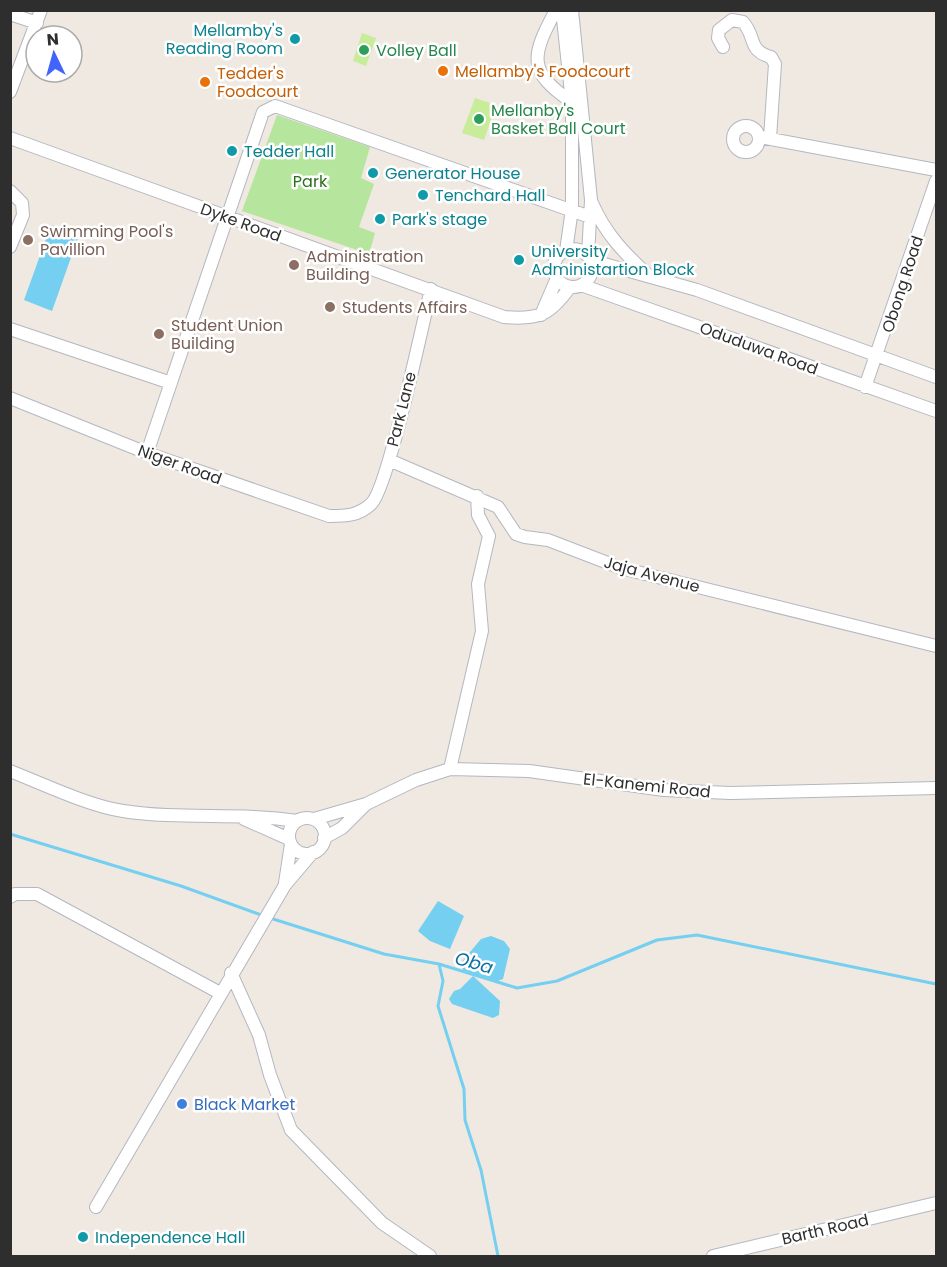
<svg xmlns="http://www.w3.org/2000/svg" width="947" height="1267" viewBox="0 0 947 1267" font-family="Poppins,sans-serif">
<style>
.green{fill:#b6e59e}
.pitch{fill:#c9ec9a}
.water{fill:#75cff0}
.lines{fill:none;stroke-linecap:round;stroke-linejoin:round}
.stream{stroke:#75cff0;stroke-width:3}
.minor-casing{stroke:#b4b7c1;stroke-width:14}
.minor{stroke:#fff;stroke-width:12}
.culture-dot{fill:#0f9aa8;stroke:#fff;stroke-width:2}
.leisure-dot{fill:#2e9e5b;stroke:#fff;stroke-width:2}
.food-dot{fill:#e8710a;stroke:#fff;stroke-width:2}
.education-dot{fill:#8d6e63;stroke:#fff;stroke-width:2}
.shop-dot{fill:#3f7fe0;stroke:#fff;stroke-width:2}
.labels{text-anchor:middle;stroke-width:5;stroke-linejoin:round;paint-order:stroke}
.culture-label{font-size:16px;fill:#0d838f;stroke:#fff;text-anchor:start}
.leisure-label{font-size:16px;fill:#27864d;stroke:#fff;text-anchor:start}
.food-label{font-size:16px;fill:#c56008;stroke:#fff;text-anchor:start}
.park-label{font-size:16px;fill:#2c6e1b;stroke:#fff}
.street-label{font-size:16px;fill:#2e2e2e;stroke:#fff}
.education-label{font-size:16px;fill:#785e54;stroke:#fff;text-anchor:start}
.shop-label{font-size:16px;fill:#366cbe;stroke:#fff;text-anchor:start}
.water-label{font-size:18px;font-style:italic;fill:#0d6fa3;stroke:#fff}
</style>
<rect width="100%" height="100%" fill="#efe9e1"/>
<path class="green" d="M277,115L370,147L361,178L374,184L359,227L375,233L369,254L242,211Z"/>
<path class="pitch" d="M362,33L376,38L366,66L353,61Z
M475,98L496,105L484,140L462,133Z"/>
<path class="water" d="M51,225L79,235L52,311L24,300Z
M438,901L464,916L450,949L430,941L418,931Z
M491,936L504,941L510,949L503,979L495,982L464,971L460,964L481,939Z
M473,976L500,1001L499,1015L493,1018L452,1004L449,999L454,991L460,989Z"/>
<g class="lines">
<path class="stream" d="M10,834L181,886L264,916
M270,918L384,954L439,964L517,988L557,981L657,940L697,935L936,984
M439,964L443,981L438,1006L464,1089L465,1120L481,1170L498,1256"/>
<defs>
<path id="minor" d="M556,10C531,56 527,72 572,102
M562,10L572,102V209L566,251
M572,10L591,200L588,256
M10,14L37,23
M723,47L718,38L719,30L732,20L743,22C757,38 747,50 771,57L775,64L770,138
M10,92L41,10
M733 139a13 13 0 1 1 26 0a13 13 0 1 1-26 0Z
M760,137L936,170
M10,138L504,317C539,320 550,315 570,287
M10,191L22,203L23,215L10,247
M592,203C605,233 623,252 647,274
M554 268a19 19 0 1 1 38 0a19 19 0 1 1-38 0Z
M590,260L697,290L936,377
M581,285L936,411
M541,315L557,278
M10,329L171,383
M865,387L936,181
M10,398L147,453L329,516C346,516 358,516 371,504C388,489 423,322 431,289
M147,453L263,112L275,106L590,217
M389,460L498,507L516,534L525,537L548,540L621,568L936,646
M450,769L482,631L478,584L489,536L478,515L477,496
M10,771C43,784 89,806 123,811C181,820 240,812 297,821
M289 836a18 18 0 1 1 36 0a18 18 0 1 1-36 0Z
M244,819L289,839
M314,819L366,804L416,780L450,769L529,771L664,790L730,793L936,788
M324,838L342,828L365,805
M285,883L291,844
M10,897L15,894H37L220,993
M231,973L259,1035L270,1075L291,1130L382,1223L430,1256
M96,1207L285,885L313,852
M713,1256L936,1203"/>
</defs>
<use href="#minor" class="minor-casing"/>
<use href="#minor" class="minor"/>
</g>
<g class="culture-dot">
<circle cx="295" cy="39" r="6"/>
<circle cx="232" cy="151" r="6"/>
<circle cx="373" cy="173" r="6"/>
<circle cx="423" cy="195" r="6"/>
<circle cx="380" cy="219" r="6"/>
<circle cx="519" cy="260" r="6"/>
<circle cx="83" cy="1237" r="6"/>
</g>
<g class="leisure-dot">
<circle cx="364" cy="50" r="6"/>
<circle cx="479" cy="119" r="6"/>
</g>
<g class="food-dot">
<circle cx="443" cy="71" r="6"/>
<circle cx="205" cy="82" r="6"/>
</g>
<g class="education-dot">
<circle cx="28" cy="240" r="6"/>
<circle cx="294" cy="265" r="6"/>
<circle cx="330" cy="307" r="6"/>
<circle cx="159" cy="334" r="6"/>
</g>
<circle class="shop-dot" cx="182" cy="1104" r="6"/>
<g class="labels">
<g class="culture-label">
<text x="283" y="36" text-anchor="end">Mellamby's<tspan x="283" dy="18">Reading Room</tspan></text>
<text x="244" y="157">Tedder Hall</text>
<text x="385" y="179">Generator House</text>
<text x="435" y="201">Tenchard Hall</text>
<text x="392" y="225">Park's stage</text>
<text x="531" y="257">University<tspan x="531" dy="18">Administartion Block</tspan></text>
<text x="95" y="1243">Independence Hall</text>
</g>
<g class="leisure-label">
<text x="376" y="56">Volley Ball</text>
<text x="491" y="116">Mellanby's<tspan x="491" dy="18">Basket Ball Court</tspan></text>
</g>
<g class="food-label">
<text x="455" y="77">Mellamby's Foodcourt</text>
<text x="217" y="79">Tedder's<tspan x="217" dy="18">Foodcourt</tspan></text>
</g>
<g class="park-label">
<text x="310" y="187">Park</text>
</g>
<g class="street-label">
<text transform="translate(241 222) rotate(20)" y="6">Dyke Road</text>
<text transform="translate(902 284) rotate(-72)" y="6">Obong Road</text>
<text transform="translate(759 348) rotate(20)" y="6">Oduduwa Road</text>
<text transform="translate(401 409) rotate(-76)" y="6">Park Lane</text>
<text transform="translate(180 464) rotate(20)" y="6">Niger Road</text>
<text transform="translate(652 574) rotate(15)" y="6">Jaja Avenue</text>
<text transform="translate(647 785) rotate(6)" y="6">El-Kanemi Road</text>
<text transform="translate(825 1229) rotate(-13)" y="6">Barth Road</text>
</g>
<g class="education-label">
<text x="40" y="237">Swimming Pool's<tspan x="40" dy="18">Pavillion</tspan></text>
<text x="306" y="262">Administration<tspan x="306" dy="18">Building</tspan></text>
<text x="342" y="313">Students Affairs</text>
<text x="171" y="331">Student Union<tspan x="171" dy="18">Building</tspan></text>
</g>
<g class="shop-label">
<text x="194" y="1110">Black Market</text>
</g>
<g class="water-label">
<text transform="translate(474 963) rotate(16)" y="6">Oba</text>
</g>
</g>
<rect width="947" height="1267" fill="none" stroke="#2e2e2e" stroke-width="24"/>
<g transform="translate(54 54) rotate(355)"><circle r="28" fill="#ffffff" stroke="#ababab" stroke-width="1.5"/>
<path d="M0-4.5L10 22L0 15L-10 22Z" fill="#4264fb"/>
<text y="-9" font-size="16" font-weight="bold" text-anchor="middle" fill="#2e2e2e">N</text>
</g>
</svg>
